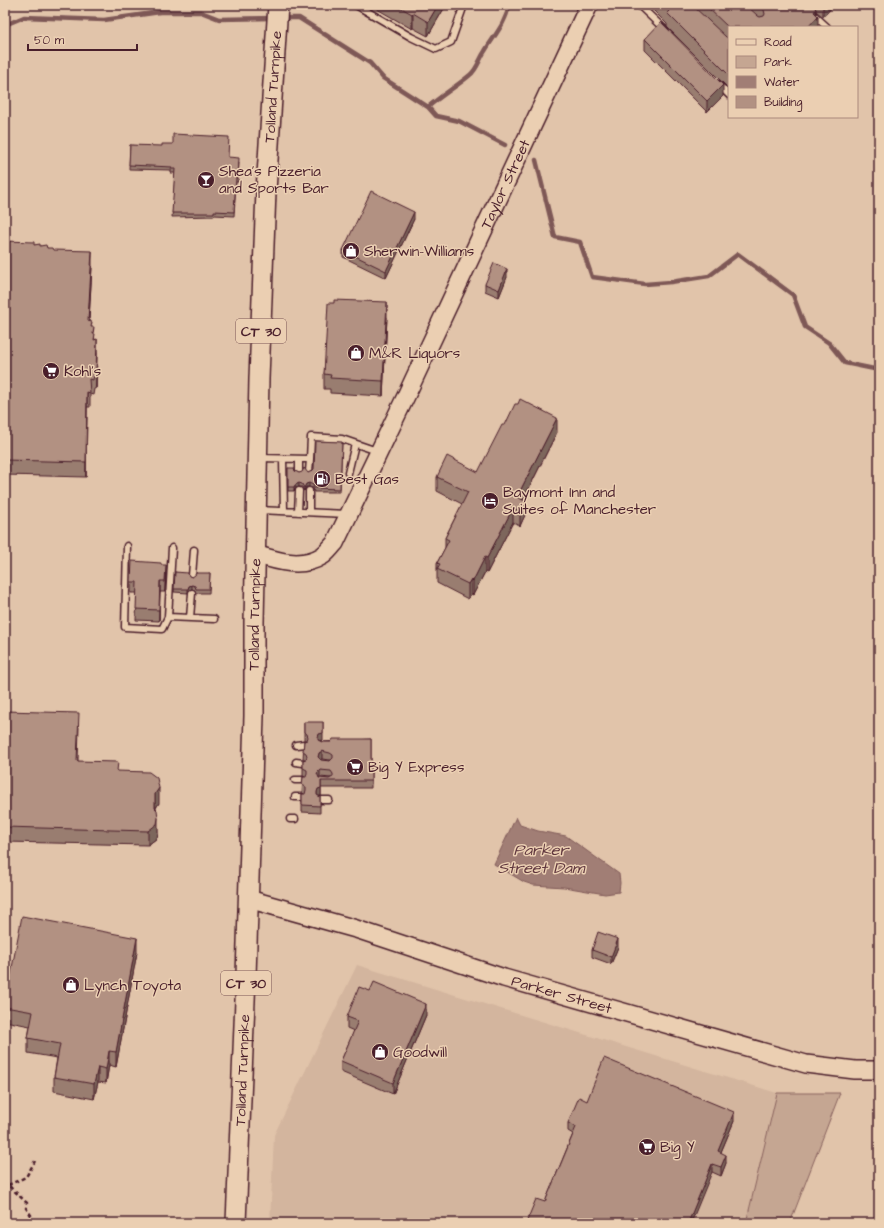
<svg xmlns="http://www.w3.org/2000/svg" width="884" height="1228" viewBox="0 0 884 1228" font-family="'Architects Daughter',sans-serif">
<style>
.built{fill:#d3b59e}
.green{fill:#c5a692;stroke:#88625e}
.water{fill:#a17e75;stroke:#7e5857}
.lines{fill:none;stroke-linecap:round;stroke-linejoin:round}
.stream{stroke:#7e5857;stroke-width:4.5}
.lane-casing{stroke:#4a1f2b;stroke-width:9}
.secondary-casing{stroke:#4a1f2b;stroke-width:20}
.primary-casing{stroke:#4a1f2b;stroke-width:22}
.path{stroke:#4a1f2b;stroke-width:2.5;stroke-dasharray:4 3;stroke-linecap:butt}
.lane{stroke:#ebcfb2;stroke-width:6}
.secondary{stroke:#ebcfb2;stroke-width:17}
.primary{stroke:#ebcfb2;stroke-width:19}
.wall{fill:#997d70;stroke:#4a1f2b;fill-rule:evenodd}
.shaded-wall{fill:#7d665b;stroke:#4a1f2b}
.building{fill:#b29182;stroke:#4a1f2b;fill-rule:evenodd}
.labels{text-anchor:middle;stroke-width:3;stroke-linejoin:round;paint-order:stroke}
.shield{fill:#ebcfb2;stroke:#7a5454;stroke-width:1}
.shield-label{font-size:14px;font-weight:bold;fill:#4a1f2b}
.street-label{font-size:15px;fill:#4a1f2b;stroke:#ebcfb2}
.poi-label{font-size:15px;fill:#4a1f2b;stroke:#ebcfb2;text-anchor:start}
.water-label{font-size:16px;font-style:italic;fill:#60373e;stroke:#ebcfb2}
</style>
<rect width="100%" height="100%" fill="#e1c4aa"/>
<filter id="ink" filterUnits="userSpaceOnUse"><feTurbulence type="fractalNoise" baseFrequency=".025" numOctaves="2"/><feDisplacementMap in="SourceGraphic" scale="8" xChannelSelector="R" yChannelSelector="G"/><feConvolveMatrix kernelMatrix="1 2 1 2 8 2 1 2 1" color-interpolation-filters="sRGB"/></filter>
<g filter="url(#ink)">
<path class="built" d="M357,965L777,1093L746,1223H270L274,1135Z"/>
<path class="green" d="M777,1093H840L790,1223H746Z"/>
<path class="water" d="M516,817L520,825L538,831L566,836L619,874L620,883L619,892L605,894L564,887L533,885L524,882L494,864Z"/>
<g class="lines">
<path class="stream" d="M282,18H299L370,63L383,78L428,107C442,95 457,86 470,75C477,70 480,58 485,51C494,36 506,23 509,5
M5,25L24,17L104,20L160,12H201L219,19L272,18
M428,107L436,116L459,121L505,145
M536,160L555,237L580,242L592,277L645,284L671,282L709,276L738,254L793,295L805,327L829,343L845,363L879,370
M876,369L879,360"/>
<defs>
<path id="lane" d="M356,5L411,37L436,49L451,42L464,5
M639,5L664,29
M803,5L827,27
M718,84L729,95
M259,458L310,459L311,437L342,439L377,451
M283,459L284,511
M299,459V472
M309,472L310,459
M348,473L355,444
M258,510L347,514
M298,512L299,491
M309,512V491
M127,546L125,627L162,629L168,617L214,619
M192,576L194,550
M168,617L172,548
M190,618L192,593
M296,745L304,744
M296,762L303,763
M295,780H303
M295,797H302
M321,800H329
M290,819H295"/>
<g id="secondary">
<path id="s1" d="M255,554C277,561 301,569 322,556C327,553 331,547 335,543L406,396L589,5"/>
<path id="s2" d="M248,899L356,929L504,978L806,1064L855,1070H879"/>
</g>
<g id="primary">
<path id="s3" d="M236,1223L246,976L254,716V622L259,379L266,191L278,5"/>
</g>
</defs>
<use href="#lane" class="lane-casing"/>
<use href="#secondary" class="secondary-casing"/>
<use href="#primary" class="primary-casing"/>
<path class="path" d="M5,1181L8,1185L27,1203L26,1208L33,1218L31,1223
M8,1185L26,1177L35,1161"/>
<use href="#lane" class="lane"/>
<use href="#secondary" class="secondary"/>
<use href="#primary" class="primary"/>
</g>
<path class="wall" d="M370,5H446L428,36L413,28L412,29Z
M651,5H834L823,17L816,11L818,27H729V89L667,27V24L651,8Z
M645,39L723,96L707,112L645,50Z
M130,145L228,157L239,162L238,182H236L234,216L214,215V216L172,217L175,173H171V170L129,169Z
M414,219L386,278L343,257V250Z
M5,241L34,245L47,248L92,266L89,321L94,334L97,354L96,388L94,389L93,395L90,394V407H87L86,477L5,475V479Z
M507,277L499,297L485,291V284Z
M334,303L387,317L383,396L330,393V389H324V374Z
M557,432L523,500L525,515L520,526L513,522L487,573L485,572L473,595L471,594L468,599L437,583V563L445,548V538L462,504L437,491V477L478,472Z
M342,442L340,492H314L313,488L309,487H306L304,491L302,487H299L295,488L294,491H288V468L299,473H308L312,471Z
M161,565L166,576L165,592H160L159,621L136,620L137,593H131V582Z
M175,572L192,577L210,573L209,593H196L195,590L192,589L189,590L188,593L174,592Z
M5,711L79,727L78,761L118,771L159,803L156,808L158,833L157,838L148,845L5,842Z
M304,722L323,740L320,741L322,742L371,739V788H321V796H319L320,797V813L302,812V794H304L302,793L303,777H305L303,776V760L305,759H303L304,741L306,740H304ZM320,759H322L330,760H331L330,761L321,760ZM320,777L331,778L329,779L319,778Z
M618,947L611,964L592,957V950Z
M137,952L116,1067L109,1065L106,1083L98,1082L94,1099L54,1091V1077L57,1058L28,1053V1038L30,1026L5,1021V1004Z
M370,991L426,1015L393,1094L341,1072V1061L354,1031L347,1028V1017Z
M587,1101L734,1121L721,1152L726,1163L721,1176L712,1172L545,1202L573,1134L568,1131V1123Z"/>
<path class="shaded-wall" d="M438,5H446L428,36V22Z
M823,5H834L823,17Z
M816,9V18L818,16V27H808L814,12Z
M413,13V28L412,29V14Z
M723,85V96L707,112V101Z
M414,212V219L386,278V271Z
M92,251V266L88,336V321Z
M507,269V277L499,297V290Z
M387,302V317L383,396V381Z
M97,339V354L96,388V374Z
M87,392V407L86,477V462Z
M557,418V432L518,510L517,497Z
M299,483V487L295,488L294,491V487L295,485Z
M309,483V487H306L304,491V488L306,484Z
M525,501V515L520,526V511Z
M513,508V522L487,573V558Z
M485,557V572L473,595V581Z
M166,565V576L165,592V581Z
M471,579V594L468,599V584Z
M160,581V592L159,621V610Z
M192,585V589L189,590L188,593V589L189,586Z
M323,722V740L319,741L318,745V737Z
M322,751V759L319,760L318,757L319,753Z
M320,770V777L317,780V773Z
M321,781V796H318L317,800V792Z
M159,788V803L155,809V794Z
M158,818V833L157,838L148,845V831Z
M137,938V952L116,1067V1052Z
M618,939V947L611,964V957Z
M426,1004V1015L393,1094V1083Z
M109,1051V1065L106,1083V1069Z
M98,1067V1082L94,1099V1084Z
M734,1112V1121L718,1159V1151Z
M726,1155V1163L721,1176V1167Z
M712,1164V1172L691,1223H688Z"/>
<path class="building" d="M396,5H438L428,22L413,13L412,14Z
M663,5H692L726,37L729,38V75L667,13L669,11Z
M705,5H746L758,16L760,17L764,16L765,14L764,10L759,5H812L816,9L814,12L818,16L808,27H729V28Z
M661,22L723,85L707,101L645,39Z
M173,134L229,137L228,157L239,158L238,178H236L234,212L214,211V213H172L175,169H171L172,167L129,165L130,145L162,146V144H173Z
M371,191L414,212L386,271L343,250Z
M5,241L34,242V245L40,244V246L46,245L47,248H52L53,250L92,251L88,321L92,322L91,327H94L93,334H95L94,340L97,339L96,374H94L93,380L89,379L90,393L87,392L86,462L5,460V465Z
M494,263L507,269L499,290L485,284Z
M334,300L387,302L383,381L330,378L331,375L324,374L328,303H334Z
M520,399L557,418L517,497L525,501L520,511L513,508L487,558L485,557L473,581L471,579L468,584L437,569L440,564L437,563L449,540L445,538L468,492L437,477L447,456L478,472L502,425H505L515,404H518Z
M315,441L342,442L340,489L314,488L313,485L309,483L306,484L304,488L302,484L299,483L295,485L294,487H288V468H294L295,471L299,473L302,472L304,468L308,473L312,471L314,469Z
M132,561L161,563V565H166L165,581H160L159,610L136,609L137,582H131Z
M175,572L188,573L189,576L192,577L195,575L196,573H210L209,589H196L195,586L192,585L189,586L188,589H174Z
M5,711L79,713L77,761L118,762L117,771L149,772L157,778L159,788L155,794V808L157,810L158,818L157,824L148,831L5,827Z
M304,722H323V733L319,734L318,737V740L322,742H331L333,739H371V781H321V788L318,789L317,792V795L320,797V806L302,805V794H305L306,790V787L302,785L303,777H306L307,773V770L303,768V760L306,759L307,756L306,753L303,751L304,741L307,740L308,737L307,734L304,732ZM322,751L330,753L333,755V758L330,761L321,760L318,757L319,753ZM320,770L331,771L333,774V777L329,779L319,778L317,773Z
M22,916L137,938L116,1052L109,1051L106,1069L98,1067L94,1084L54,1077L60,1044L28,1038L33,1012L5,1007V1004Z
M598,932L618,939L611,957L592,950Z
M374,982L426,1004L393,1083L341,1061L358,1021L347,1017L359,987L370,991Z
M604,1058L734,1112L718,1151L726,1155L721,1167L712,1164L688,1223H526L536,1199L545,1202L576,1127L568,1123L579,1097L587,1101Z"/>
</g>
<defs>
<symbol id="bar-disc" viewBox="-11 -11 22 22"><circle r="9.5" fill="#4a1f2b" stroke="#ebcfb2"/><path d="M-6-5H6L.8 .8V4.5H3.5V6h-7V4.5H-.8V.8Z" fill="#fff"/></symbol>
<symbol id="shop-disc" viewBox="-11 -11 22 22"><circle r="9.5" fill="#4a1f2b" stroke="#ebcfb2"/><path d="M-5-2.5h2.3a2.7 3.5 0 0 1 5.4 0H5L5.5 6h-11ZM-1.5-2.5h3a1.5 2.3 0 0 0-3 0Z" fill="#fff"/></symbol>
<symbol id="supermarket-disc" viewBox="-11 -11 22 22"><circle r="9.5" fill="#4a1f2b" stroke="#ebcfb2"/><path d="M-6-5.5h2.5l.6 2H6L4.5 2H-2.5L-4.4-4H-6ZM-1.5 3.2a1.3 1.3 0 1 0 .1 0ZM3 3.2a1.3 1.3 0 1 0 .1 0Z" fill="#fff"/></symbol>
<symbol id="fuel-disc" viewBox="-11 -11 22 22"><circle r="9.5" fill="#4a1f2b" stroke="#ebcfb2"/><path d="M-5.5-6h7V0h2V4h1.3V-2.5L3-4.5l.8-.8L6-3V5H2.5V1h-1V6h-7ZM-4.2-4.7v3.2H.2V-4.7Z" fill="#fff"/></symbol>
<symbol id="hotel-disc" viewBox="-11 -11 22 22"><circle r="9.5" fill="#4a1f2b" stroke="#ebcfb2"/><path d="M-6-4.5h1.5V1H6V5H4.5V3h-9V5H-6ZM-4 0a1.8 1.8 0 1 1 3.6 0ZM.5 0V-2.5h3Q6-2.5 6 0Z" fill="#fff"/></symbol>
</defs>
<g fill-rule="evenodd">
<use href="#bar-disc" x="196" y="170" width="20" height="20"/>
<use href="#shop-disc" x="341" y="241" width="20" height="20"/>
<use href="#shop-disc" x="346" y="343" width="20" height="20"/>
<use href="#supermarket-disc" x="41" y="361" width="20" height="20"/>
<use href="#fuel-disc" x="312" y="469" width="20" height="20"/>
<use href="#hotel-disc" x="480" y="491" width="20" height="20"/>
<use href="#supermarket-disc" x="345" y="757" width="20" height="20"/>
<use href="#shop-disc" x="61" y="975" width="20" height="20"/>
<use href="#shop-disc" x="370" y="1042" width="20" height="20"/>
<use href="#supermarket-disc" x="637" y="1137" width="20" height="20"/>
</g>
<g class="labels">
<g class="shield">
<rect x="236" y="319" width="50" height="24" rx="3"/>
<rect x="221" y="971" width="50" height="24" rx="3"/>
</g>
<g class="shield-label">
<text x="261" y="336">CT 30</text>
<text x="246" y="988">CT 30</text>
</g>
<g class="street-label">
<text dy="5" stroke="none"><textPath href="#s3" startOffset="1137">Tolland Turnpike</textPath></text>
<text dy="5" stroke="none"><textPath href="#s1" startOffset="485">Taylor Street</textPath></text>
<text dy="5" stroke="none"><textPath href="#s3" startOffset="609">Tolland Turnpike</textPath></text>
<text dy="5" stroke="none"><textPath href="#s2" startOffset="328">Parker Street</textPath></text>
<text dy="5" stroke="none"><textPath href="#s3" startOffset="153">Tolland Turnpike</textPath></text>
</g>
<g class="poi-label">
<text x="219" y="176">Shea's Pizzeria<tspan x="219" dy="17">and Sports Bar</tspan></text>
<text x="364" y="256">Sherwin-Williams</text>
<text x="369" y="358">M&amp;R Liquors</text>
<text x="64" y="376">Kohl's</text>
<text x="335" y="484">Best Gas</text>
<text x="503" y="497">Baymont Inn and<tspan x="503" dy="17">Suites of Manchester</tspan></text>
<text x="368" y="772">Big Y Express</text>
<text x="84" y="990">Lynch Toyota</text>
<text x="393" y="1057">Goodwill</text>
<text x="660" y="1152">Big Y</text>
</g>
<g class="water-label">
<text x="541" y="855">Parker<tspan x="541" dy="18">Street Dam</tspan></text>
</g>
</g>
<rect width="884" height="1228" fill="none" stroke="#ebcfb2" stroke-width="20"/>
<rect x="10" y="10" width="864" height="1208" fill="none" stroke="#4a1f2b" stroke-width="1.5" filter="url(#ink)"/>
<rect x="728" y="26" width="130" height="92" fill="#ebcfb2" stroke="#ab897c"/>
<rect x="736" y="39" width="20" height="6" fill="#ebcfb2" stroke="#ab897c"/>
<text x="764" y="46" font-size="12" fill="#4a1f2b">Road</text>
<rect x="736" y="56" width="20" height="12" fill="#c5a692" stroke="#ab897c"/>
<text x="764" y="66" font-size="12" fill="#4a1f2b">Park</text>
<rect x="736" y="76" width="20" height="12" fill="#a17e75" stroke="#ab897c"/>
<text x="764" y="86" font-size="12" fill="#4a1f2b">Water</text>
<rect x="736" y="96" width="20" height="12" fill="#b29182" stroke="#ab897c"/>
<text x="764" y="106" font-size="12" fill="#4a1f2b">Building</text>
<path d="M28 44v6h109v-6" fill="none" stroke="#4a1f2b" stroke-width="2"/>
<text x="34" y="44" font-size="12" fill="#4a1f2b" stroke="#ebcfb2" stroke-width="3" paint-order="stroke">50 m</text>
</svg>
